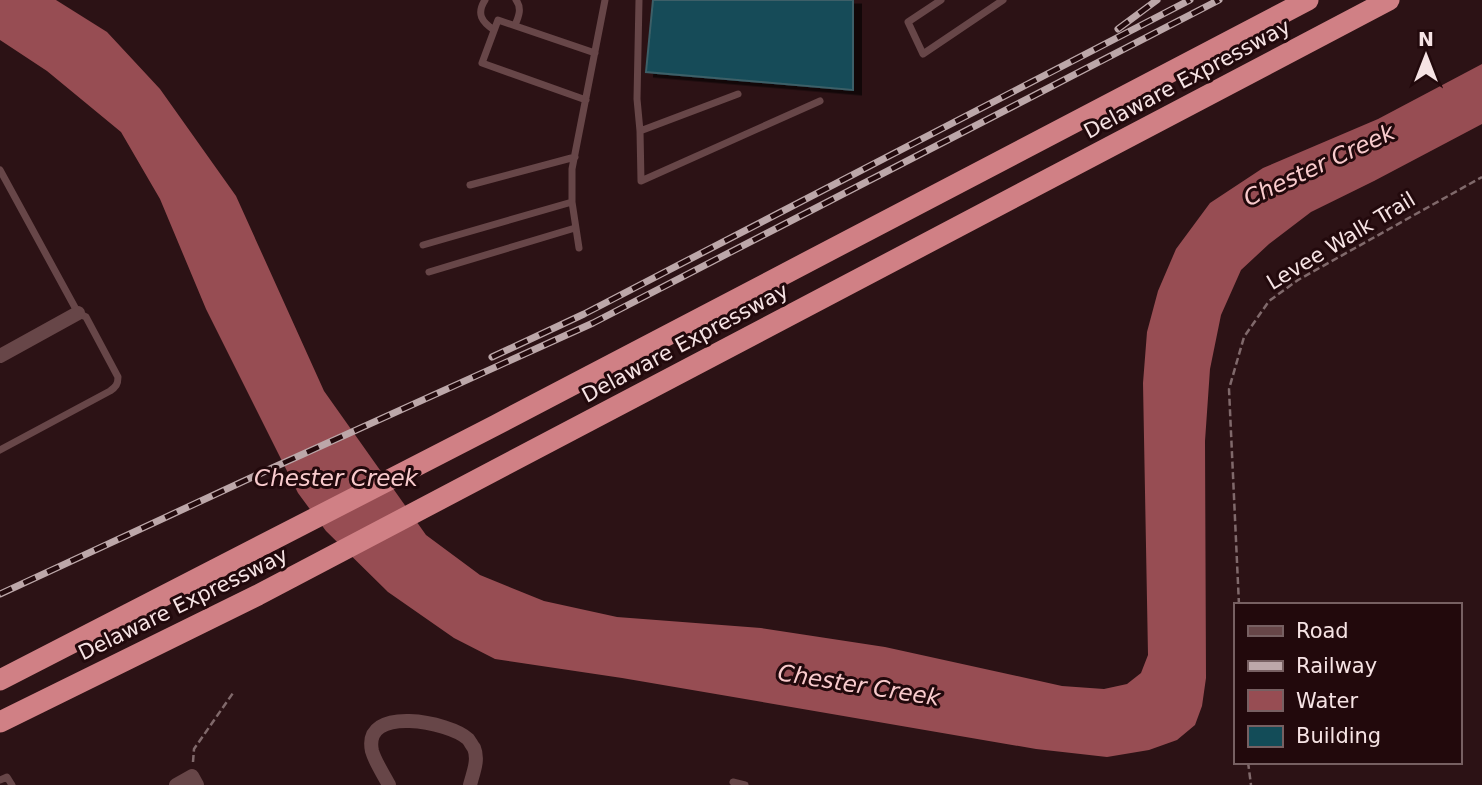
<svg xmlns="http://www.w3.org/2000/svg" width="1482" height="785" viewBox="0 0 1482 785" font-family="'DejaVu Sans',sans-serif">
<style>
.water{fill:#974d53}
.building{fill:#134c58;stroke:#3c5f67;stroke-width:2;filter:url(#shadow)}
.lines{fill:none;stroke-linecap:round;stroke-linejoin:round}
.path{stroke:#80696b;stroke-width:2.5;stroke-dasharray:7 3.5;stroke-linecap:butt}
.lane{stroke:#674648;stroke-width:7}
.street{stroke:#674648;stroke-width:14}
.highway{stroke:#d08085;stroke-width:21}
.rail-casing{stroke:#bca7a9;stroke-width:7}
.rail{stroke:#22090c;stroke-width:4.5;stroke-dasharray:13;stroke-linecap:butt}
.labels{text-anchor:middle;stroke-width:6;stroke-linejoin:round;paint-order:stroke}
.street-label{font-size:21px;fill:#f6e3e4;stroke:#22090c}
.water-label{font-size:23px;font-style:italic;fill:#f9cbcd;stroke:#22090c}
</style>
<defs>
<filter id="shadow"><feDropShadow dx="8" dy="4.5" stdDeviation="0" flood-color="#0009"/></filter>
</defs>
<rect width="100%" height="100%" fill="#2c1215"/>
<path class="water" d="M0,0H56L107,32L160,89L236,196L324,391L426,535L480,575L544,601L617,617L761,628L885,647L1062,686L1104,689L1127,684L1141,673L1148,655L1143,383L1147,332L1158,291L1176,249L1210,203L1263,168L1378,119L1482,64V124L1374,181L1311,212L1269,244L1241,270L1221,315L1210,369L1205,441L1206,678L1202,706L1195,725L1177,740L1149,750L1107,757L1036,749L622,678L495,659L454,638L388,592L326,531L298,493L206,309L160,199L121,132L47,71L0,40Z"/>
<path class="building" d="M653,0H853V90L646,72Z"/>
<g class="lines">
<path class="path" d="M1239,605L1229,389L1244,337L1269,301L1298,280L1482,177
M193,762L194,749L233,693
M1248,762L1251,785"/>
<path class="lane" d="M485,0C476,14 482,22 494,30
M639,0L637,99L640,131L641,181L820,101
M941,0L908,22L923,54L1003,0
M515,25C519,16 522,8 516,0
M586,100L482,63L498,20L595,53
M640,131L738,94
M0,170L78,313L86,317L118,377C118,384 116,387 110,391L0,450
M470,185L575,157
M423,245L572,202
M579,248L572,202V169L605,0
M429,272L575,228
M0,780L7,777L12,785
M733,782L745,785"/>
<path class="street" d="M0,356L78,313
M176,785L192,776L197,785
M389,785C384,775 375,762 372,751C362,704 450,722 468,739C469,740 473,747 474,748C479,760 473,773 470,785"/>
<path class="highway" d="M0,680L496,425L1308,0
M0,722L258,595L1389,0"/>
<defs>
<path id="rail" d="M1118,29L1157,0
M492,357L584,314L1190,0
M0,594L270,469L593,323L1219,0"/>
</defs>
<use href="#rail" class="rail-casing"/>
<use href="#rail" class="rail"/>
</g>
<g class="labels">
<g class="street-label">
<text transform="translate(1187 79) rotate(-28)" y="7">Delaware Expressway</text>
<text transform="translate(1341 241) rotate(-31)" y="7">Levee Walk Trail</text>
<text transform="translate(685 343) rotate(-28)" y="7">Delaware Expressway</text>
<text transform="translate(183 604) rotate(-26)" y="7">Delaware Expressway</text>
</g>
<g class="water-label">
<text transform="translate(1319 165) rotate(-25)" y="8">Chester Creek</text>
<text x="336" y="486">Chester Creek</text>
<text transform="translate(859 685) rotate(9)" y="8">Chester Creek</text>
</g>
</g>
<rect x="1234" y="603" width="228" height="161" fill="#22090c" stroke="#776062" stroke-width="2"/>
<rect x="1248" y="626" width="35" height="10" fill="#674648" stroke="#776062" stroke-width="2"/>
<text x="1296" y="638" font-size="21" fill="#f6e3e4">Road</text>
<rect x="1248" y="661" width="35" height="10" fill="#bca7a9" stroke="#776062" stroke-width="2"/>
<text x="1296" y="673" font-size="21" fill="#f6e3e4">Railway</text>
<rect x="1248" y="690" width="35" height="21" fill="#974d53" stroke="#776062" stroke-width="2"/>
<text x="1296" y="708" font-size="21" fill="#f6e3e4">Water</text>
<rect x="1248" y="726" width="35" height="21" fill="#134c58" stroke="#776062" stroke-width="2"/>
<text x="1296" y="743" font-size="21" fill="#f6e3e4">Building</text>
<g transform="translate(1426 56)" stroke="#22090c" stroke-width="5" paint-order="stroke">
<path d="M0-5L12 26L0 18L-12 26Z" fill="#f6e3e4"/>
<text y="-10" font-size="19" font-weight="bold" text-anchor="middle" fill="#f6e3e4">N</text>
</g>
</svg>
